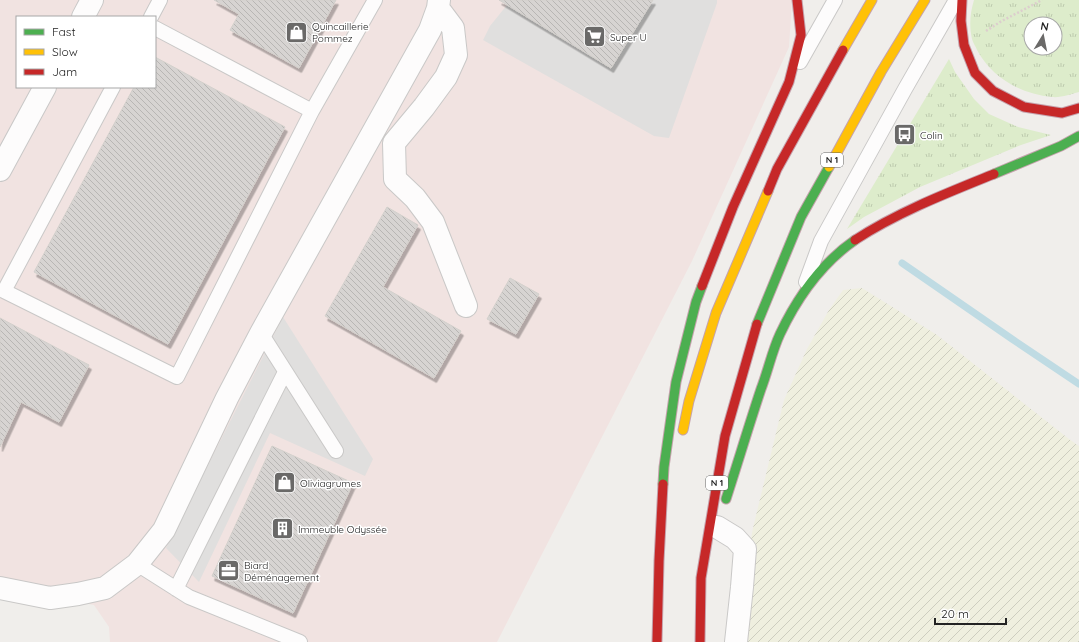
<svg xmlns="http://www.w3.org/2000/svg" width="1079" height="642" viewBox="0 0 1079 642" font-family="Quicksand,sans-serif">
<style>
.commercial{fill:#f1e3e1;fill-rule:evenodd}
.farmland{fill:url(#farmland-furrows)}
.grass{fill:url(#grass-tufts);fill-rule:evenodd}
.parking{fill:#e0dfde}
.lines{fill:none;stroke-linecap:round;stroke-linejoin:round}
.stream{stroke:#bfdbe3;stroke-width:7}
.building{fill:url(#building-back-hatch);stroke:#d3d0cc;filter:url(#shadow)}
.lane-casing{stroke:#c9c8c7;stroke-width:16}
.street-casing{stroke:#c9c8c7;stroke-width:24}
.fast-casing{stroke:#c5a2ac;stroke-width:11}
.slow-casing{stroke:#c5a2ac;stroke-width:11}
.jam-casing{stroke:#c5a2ac;stroke-width:11}
.path{stroke:#dccecd;stroke-width:2.5;stroke-dasharray:2 2;stroke-linecap:butt}
.lane{stroke:#fdfcfc;stroke-width:14}
.street{stroke:#fdfcfc;stroke-width:22}
.fast{stroke:#4caf50;stroke-width:9}
.slow{stroke:#ffc107;stroke-width:9}
.jam{stroke:#c62828;stroke-width:9}
.labels{text-anchor:middle;stroke-width:3;stroke-linejoin:round;paint-order:stroke}
.shield{fill:#fff;stroke:#646464;stroke-width:1}
.shield-label{font-size:9px;font-weight:bold;fill:#222}
.poi-label{font-size:10px;fill:#222;stroke:#fff;text-anchor:start}
</style>
<defs>
<pattern id="farmland-furrows" width="10" height="10" patternUnits="userSpaceOnUse"><rect width="10" height="10" fill="#efefdf"/><path d="M-1 1l2-2M0 10L10 0M9 11l2-2" fill="none" stroke="#cdcdbf"/></pattern>
<pattern id="grass-tufts" width="24" height="20" patternUnits="userSpaceOnUse"><rect width="24" height="20" fill="#ddeccb"/><path d="M3 7l-1-3M5 7V3M7 7l1-3M15 17l-1-3M17 17v-4M19 17l1-3" fill="none" stroke="#bdcaae"/></pattern>
<pattern id="building-back-hatch" width="6" height="6" patternUnits="userSpaceOnUse"><rect width="6" height="6" fill="#d7d4d2"/><path d="M-1 5l2 2M0 0l6 6M5-1l2 2" fill="none" stroke="#b8b6b4"/></pattern>
<filter id="shadow"><feDropShadow dx="2.5" dy="4.5" stdDeviation="0" flood-color="#0004"/></filter>
</defs>
<rect width="100%" height="100%" fill="#f0eeeb"/>
<path class="commercial" d="M0,0H792L789,47L692,261L497,642H110L109,627L94,605L0,588ZM17,17H155V87H17Z"/>
<path class="farmland" d="M862,288L937,335L1069,439L1079,446V642H736L742,587L753,528L784,400L807,349L829,310L843,290Z"/>
<path class="grass" d="M974,0H1079V92C1071,94 1061,98 1052,97C1021,94 992,78 977,50C976,47 973,43 972,39C969,26 970,13 974,0ZM1031,24H1055V48H1031Z
M949,59L955,72L974,99L989,114L1018,127L1051,135L1021,145L920,187L864,217L847,229Z"/>
<path class="parking" d="M653,0H717V3L669,138L654,136L483,40L490,26L507,5L611,68Z
M283,317L373,459L365,476L270,433L199,582L166,548Z"/>
<g class="lines">
<path class="stream" d="M902,263L1012,339L1079,384"/>
</g>
<path class="building" d="M214,0H336L299,68L230,30L239,14Z
M499,0H653L611,68Z
M155,57L285,127L168,344L34,272L134,87H155Z
M387,207L418,225L383,287L461,331L434,378L325,316Z
M510,278L539,294L516,334L487,319Z
M0,318L89,365L59,422L21,402L0,447Z
M272,446L353,483L293,613L212,576Z"/>
<g class="lines">
<defs>
<path id="lane" d="M151,17L160,0
M155,28L312,111L375,0
M800,62L835,0
M113,87L4,291L177,377L312,111
M806,282L821,241L905,89L956,0
M261,333L336,451
M137,564L189,597L300,642
M176,589L285,372"/>
<path id="street" d="M438,8L453,28L456,55L446,77L424,107L394,143L395,179L415,198L433,222L466,306
M83,17L92,0
M0,170L45,87
M717,527L735,538L745,549L742,587L736,642
M0,588L50,598L78,594L105,588L137,564L164,530L227,398L261,333L430,30L438,8L439,0"/>
<path id="fast" d="M994,174L1061,146L1079,136
M757,324L801,217L829,167
M663,484L664,467L676,382L696,302L702,286
M726,499C738,462 749,425 761,389C768,371 772,351 780,334C797,298 822,263 855,240"/>
<path id="slow" d="M843,50L872,0
M829,167L881,72L925,0
M683,430L689,401L716,313L768,191"/>
<path id="jam" d="M962,0L961,21L964,45L975,73L993,91L1024,107L1062,113L1079,108
M768,191L777,169L843,50
M855,240C898,212 947,193 994,174
M702,286L733,207L789,82L801,35L797,0
M657,642L659,561L663,484
M700,642L701,578L725,436L757,324"/>
</defs>
<use href="#lane" class="lane-casing"/>
<use href="#street" class="street-casing"/>
<use href="#fast" class="fast-casing"/>
<use href="#slow" class="slow-casing"/>
<use href="#jam" class="jam-casing"/>
<path class="path" d="M986,31L1000,22L1042,0"/>
<use href="#lane" class="lane"/>
<use href="#street" class="street"/>
<use href="#fast" class="fast"/>
<use href="#slow" class="slow"/>
<use href="#jam" class="jam"/>
</g>
<defs>
<symbol id="shop-square" viewBox="-11 -11 22 22"><rect x="-9" y="-9" width="18" height="18" rx="4" fill="#6a6968" stroke="#fff"/><path d="M-5-2.5h2.3a2.7 3.5 0 0 1 5.4 0H5L5.5 6h-11ZM-1.5-2.5h3a1.5 2.3 0 0 0-3 0Z" fill="#fff"/></symbol>
<symbol id="supermarket-square" viewBox="-11 -11 22 22"><rect x="-9" y="-9" width="18" height="18" rx="4" fill="#6a6968" stroke="#fff"/><path d="M-6-5.5h2.5l.6 2H6L4.5 2H-2.5L-4.4-4H-6ZM-1.5 3.2a1.3 1.3 0 1 0 .1 0ZM3 3.2a1.3 1.3 0 1 0 .1 0Z" fill="#fff"/></symbol>
<symbol id="bus-square" viewBox="-11 -11 22 22"><rect x="-9" y="-9" width="18" height="18" rx="4" fill="#6a6968" stroke="#fff"/><path d="M-5-6H5V4H4V6H2V4H-2V6H-4V4H-5ZM-3.5-4V0h7V-4ZM-3.5 1.2v1.5H-2V1.2ZM2 1.2v1.5H3.5V1.2Z" fill="#fff"/></symbol>
<symbol id="building-square" viewBox="-11 -11 22 22"><rect x="-9" y="-9" width="18" height="18" rx="4" fill="#6a6968" stroke="#fff"/><path d="M-4-6H4V6H1V3H-1V6H-4ZM-2.5-4.3h1.7v1.8h-1.7ZM.8-4.3h1.7v1.8H.8ZM-2.5-1h1.7V.8h-1.7ZM.8-1h1.7V.8H.8Z" fill="#fff"/></symbol>
<symbol id="office-square" viewBox="-11 -11 22 22"><rect x="-9" y="-9" width="18" height="18" rx="4" fill="#6a6968" stroke="#fff"/><path d="M-6-3h4V-5.5h4V-3h4V5H-6ZM-1-4.5V-3h2v-1.5ZM-6 0V1H6V0Z" fill="#fff"/></symbol>
</defs>
<g fill-rule="evenodd">
<use href="#shop-square" x="284" y="20" width="25" height="25"/>
<use href="#supermarket-square" x="582" y="24" width="25" height="25"/>
<use href="#bus-square" x="892" y="122" width="25" height="25"/>
<use href="#shop-square" x="272" y="470" width="25" height="25"/>
<use href="#building-square" x="270" y="516" width="25" height="25"/>
<use href="#office-square" x="216" y="558" width="25" height="25"/>
</g>
<g class="labels">
<g class="shield">
<rect x="821" y="153" width="22" height="14" rx="3"/>
<rect x="706" y="476" width="22" height="14" rx="3"/>
</g>
<g class="shield-label">
<text x="832" y="163">N 1</text>
<text x="717" y="486">N 1</text>
</g>
<g class="poi-label">
<text x="312" y="30">Quincaillerie<tspan x="312" dy="12">Pommez</tspan></text>
<text x="610" y="41">Super U</text>
<text x="920" y="139">Colin</text>
<text x="300" y="487">Oliviagrumes</text>
<text x="298" y="533">Immeuble Odyssée</text>
<text x="244" y="569">Biard<tspan x="244" dy="12">Déménagement</tspan></text>
</g>
</g>
<rect x="16" y="16" width="140" height="72" fill="#ffffff" stroke="#a7a7a7"/>
<rect x="24" y="29" width="20" height="6" fill="#4caf50" stroke="#a7a7a7"/>
<text x="52" y="36" font-size="12" fill="#222222">Fast</text>
<rect x="24" y="49" width="20" height="6" fill="#ffc107" stroke="#a7a7a7"/>
<text x="52" y="56" font-size="12" fill="#222222">Slow</text>
<rect x="24" y="69" width="20" height="6" fill="#c62828" stroke="#a7a7a7"/>
<text x="52" y="76" font-size="12" fill="#222222">Jam</text>
<g transform="translate(1043 36) rotate(10)"><circle r="19" fill="#ffffff" stroke="#a7a7a7"/>
<path d="M0-3L7 15L0 10L-7 15Z" fill="#6a6968"/>
<text y="-6" font-size="11" font-weight="bold" text-anchor="middle" fill="#222222">N</text>
</g>
<path d="M935 618v6h71v-6" fill="none" stroke="#222222" stroke-width="2"/>
<text x="941" y="618" font-size="12" fill="#222222" stroke="#ffffff" stroke-width="3" paint-order="stroke">20 m</text>
</svg>
